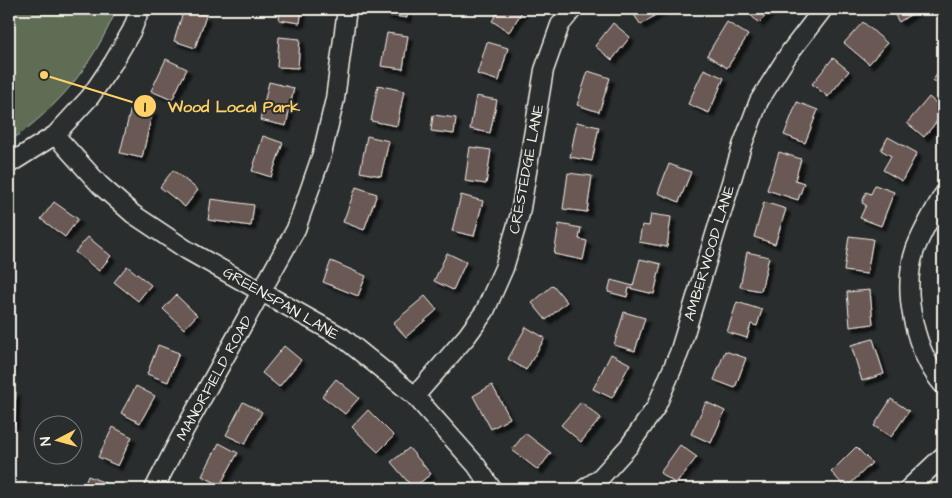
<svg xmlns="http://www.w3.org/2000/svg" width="952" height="498" viewBox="0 0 952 498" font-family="'Architects Daughter',sans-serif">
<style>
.green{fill:#616d54;stroke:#aaaf9e}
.building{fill:#6b5955;stroke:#f4f1e8;filter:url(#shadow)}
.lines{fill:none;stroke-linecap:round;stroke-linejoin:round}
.minor-casing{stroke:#f4f1e8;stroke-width:21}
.minor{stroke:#2a2d2e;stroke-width:18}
.labels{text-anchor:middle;stroke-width:4;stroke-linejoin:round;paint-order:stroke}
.street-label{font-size:15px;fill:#f4f1e8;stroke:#2a2d2e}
.leader{fill:none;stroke:#ffd166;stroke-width:2}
.callout-dot{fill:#ffd166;stroke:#2a2d2e;stroke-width:2}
.mark-label{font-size:15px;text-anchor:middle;font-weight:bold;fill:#111}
.callout-label{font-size:16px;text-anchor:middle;font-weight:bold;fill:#ffd166;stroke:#2a2d2e;stroke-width:4;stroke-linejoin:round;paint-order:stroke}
</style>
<defs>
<filter id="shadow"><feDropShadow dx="4.5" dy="4.5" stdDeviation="1" flood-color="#0009"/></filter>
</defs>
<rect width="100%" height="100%" fill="#2a2d2e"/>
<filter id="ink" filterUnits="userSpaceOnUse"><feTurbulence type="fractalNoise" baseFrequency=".02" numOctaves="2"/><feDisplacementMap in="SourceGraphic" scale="10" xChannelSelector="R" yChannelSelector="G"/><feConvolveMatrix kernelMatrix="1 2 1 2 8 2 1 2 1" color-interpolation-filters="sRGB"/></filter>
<g filter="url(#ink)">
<path class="green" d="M9,9H117C90,68 62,104 9,142Z"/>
<path class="building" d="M184,9L206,16L195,48L174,41Z
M280,9H302L300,23L279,20Z
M386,9H408L407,18L386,15Z
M500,9H524L509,32L492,21Z
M630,9H664L641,25Z
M744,9H772L759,23Z
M891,9H914L916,11L899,22Z
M727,22L748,35L727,68L707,55Z
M863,22L887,43L869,64L844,43Z
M613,23L630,37L612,60L595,46Z
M387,33L408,36L403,69L381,66Z
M279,37L300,39L298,68L277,67Z
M487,42L508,48L499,81L477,74Z
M833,58L849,71L828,97L812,84Z
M166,59L187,69L172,100L151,91Z
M943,66V88L933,80Z
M704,69L724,78L709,113L688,104Z
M588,71L610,78L599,112L577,105Z
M269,82L294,88L286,126L260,120Z
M378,85L404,91L397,126L371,121Z
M476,96L497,100L490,133L470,129Z
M929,97L943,109V114L924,137L907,123Z
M797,102L818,110L805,143L784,135Z
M132,104L153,110L142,158L120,153Z
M433,115L456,118L454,134L431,131Z
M577,122L599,127L592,161L570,157Z
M263,136L283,143L271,177L252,171Z
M367,136L389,141L381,176L360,172Z
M888,137L917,153L902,181L883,170L891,156L881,150Z
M470,147L491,150L486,184L465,181Z
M779,152L801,159L795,180L804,183L798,200L767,190Z
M669,164L691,172L679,202L658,193Z
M173,170L198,190L185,207L160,187Z
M568,173L592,176L587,212L563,209Z
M875,185L894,192L881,226L860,218L866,205L862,203L866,192L871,194Z
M356,187L377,194L364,230L343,222Z
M461,195L483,201L474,236L452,231Z
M211,199L254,205L251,226L208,220Z
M54,202L78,219L65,237L41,219Z
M764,202L786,209L775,244L754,237Z
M651,214L671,217L667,247L639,242L642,225L649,226Z
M559,224L581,228L579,239L587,241L583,260L554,254Z
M849,236L873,239L867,274L844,271Z
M88,237L111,256L99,271L75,252Z
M747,252L769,257L761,291L740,287Z
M447,253L466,262L453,290L434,281Z
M640,259L661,264L654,294L629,288L627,297L608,292L611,280L633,286Z
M331,261L366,276L358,296L323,282Z
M127,266L151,285L138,301L114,282Z
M553,285L567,302L546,320L532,303Z
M870,290L873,324L850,327L847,292Z
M176,295L197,315L184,329L163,309Z
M425,296L437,310L406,337L393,323Z
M737,302L762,310L757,326L751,324L747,338L727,332Z
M624,312L645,318L635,351L614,345Z
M526,327L545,338L526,370L508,359Z
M9,335L12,370L9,371Z
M873,339L884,374L862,381L851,345Z
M158,345L179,353L168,382L147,374Z
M284,346L301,360L279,387L262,373Z
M725,351L746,358L735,388L714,380Z
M611,354L630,364L612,398L593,389Z
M336,379L359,398L345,414L322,396Z
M492,385L510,418L491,429L473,396Z
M136,386L155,396L140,423L121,413Z
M9,391L16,392L14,425L9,424Z
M891,399L909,411L891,437L874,426Z
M243,402L262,412L245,444L226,435Z
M581,402L601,418L581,442L561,425Z
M706,402L725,411L711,443L691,434Z
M368,410L394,436L378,452L352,427Z
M113,427L132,437L118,466L98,457Z
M525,433L551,453L538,470L512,450Z
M219,443L238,453L220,485L202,476Z
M680,445L697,457L676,484L660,473Z
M856,447L872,463L846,488L831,472Z
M409,448L431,474L413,488L391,462Z
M88,476L108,484L106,489H83Z"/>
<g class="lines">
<defs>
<path id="minor" d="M55,135L100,185L133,214L187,250L342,337L415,396L476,465L492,489
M9,164L55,135L90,97L113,63L132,30L140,9
M943,195C933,213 922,231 915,250C901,292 915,352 943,385
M415,396L467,336L485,311L504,268L520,214L544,70L560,25L573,9
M154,489L180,438L296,229L322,154L335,99L347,9
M584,489L599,479L629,446L656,407L679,353L742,146L759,101L790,52L823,9
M908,489L943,456"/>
</defs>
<use href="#minor" class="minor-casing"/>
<use href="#minor" class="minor"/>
</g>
</g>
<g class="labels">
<g class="street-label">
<text transform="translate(526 169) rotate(-79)" y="5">CRESTEDGE LANE</text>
<text transform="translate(709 253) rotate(-73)" y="5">AMBERWOOD LANE</text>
<text transform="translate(281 303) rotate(30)" y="5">GREENSPAN LANE</text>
<text transform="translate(214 378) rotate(-61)" y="5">MANORFIELD ROAD</text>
</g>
</g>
<path class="leader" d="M44 75L145 106"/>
<g class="callout-dot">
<circle cx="44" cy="75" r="5"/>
<circle cx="145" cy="106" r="12"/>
</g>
<g class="mark-label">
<text x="145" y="112">1</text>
</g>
<g class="callout-label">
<text x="234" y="112">Wood Local Park</text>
</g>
<rect width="952" height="498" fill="none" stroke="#2a2d2e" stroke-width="30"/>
<rect x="15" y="15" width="922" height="468" fill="none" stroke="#f4f1e8" stroke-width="2" filter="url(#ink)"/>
<g transform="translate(58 440) rotate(264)"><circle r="24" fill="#2a2d2e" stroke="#7b7b78"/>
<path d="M0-4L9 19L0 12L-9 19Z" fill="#ffd166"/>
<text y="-8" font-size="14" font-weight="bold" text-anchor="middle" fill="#f4f1e8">N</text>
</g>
</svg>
